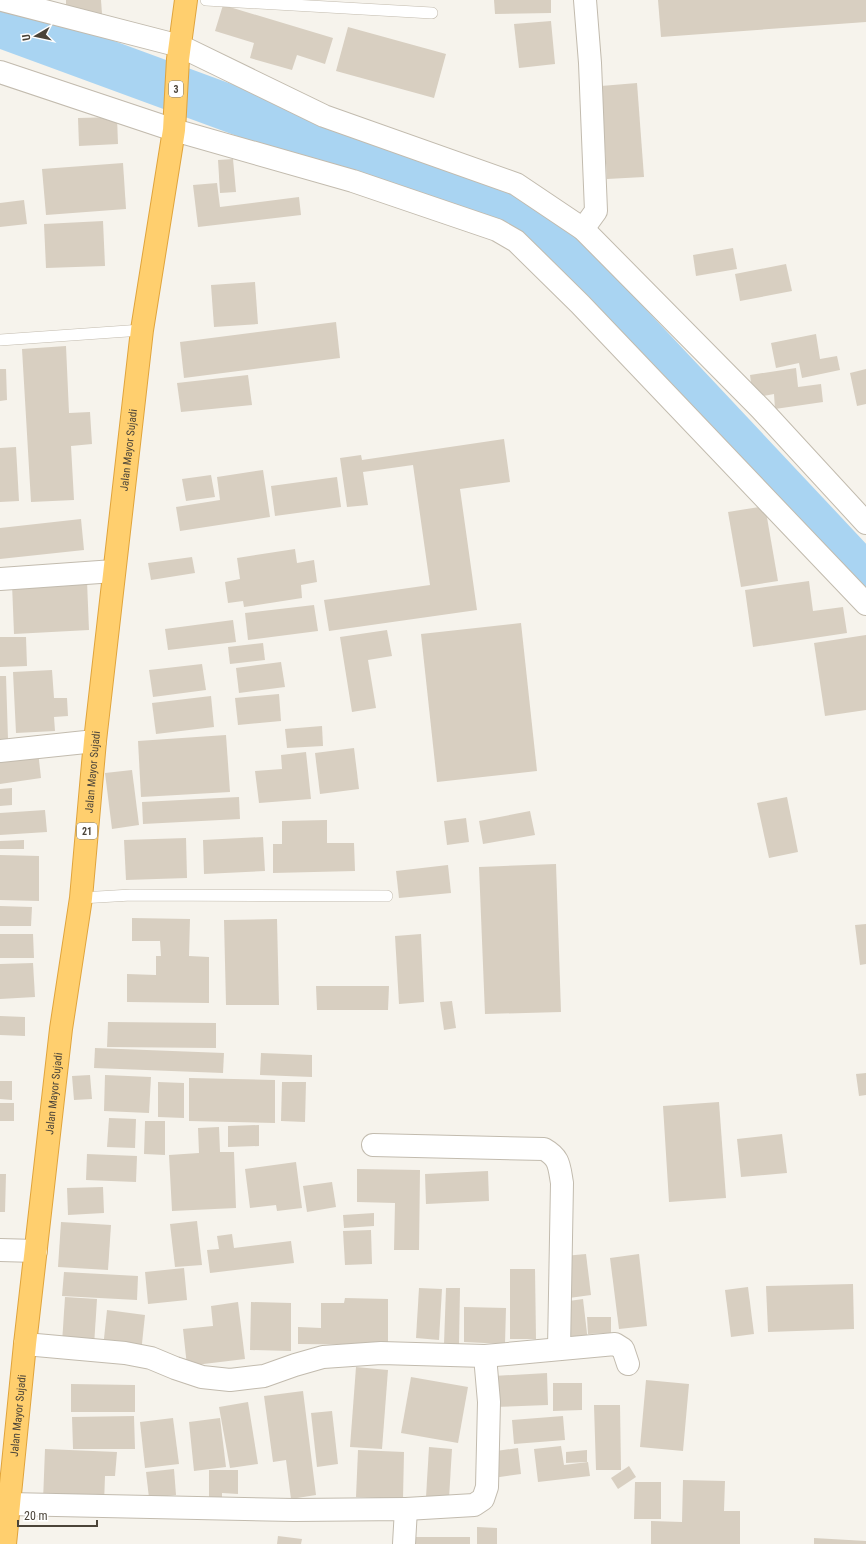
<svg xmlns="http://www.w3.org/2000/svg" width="866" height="1544" font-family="'Roboto Condensed',sans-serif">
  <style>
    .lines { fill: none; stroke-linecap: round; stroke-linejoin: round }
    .river { stroke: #a9d4f2; stroke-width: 47 }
    .building { fill: #d8cfc1 }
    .lane-casing { stroke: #c2bbae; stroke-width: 12 }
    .street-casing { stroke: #c2bbae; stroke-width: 24 }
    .highway-casing { stroke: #e0a43c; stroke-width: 24 }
    .lane { stroke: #fff; stroke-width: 11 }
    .street { stroke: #fff; stroke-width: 22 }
    .highway { stroke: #ffcf6e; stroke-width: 22 }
    .labels { text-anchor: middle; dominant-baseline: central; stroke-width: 4; stroke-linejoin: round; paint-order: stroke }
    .shield { fill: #fff; stroke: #817c74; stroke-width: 1 }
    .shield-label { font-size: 10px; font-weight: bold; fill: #4b4439 }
    .street-label { font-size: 11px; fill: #4b4439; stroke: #fff }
  </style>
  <rect width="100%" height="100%" fill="#f6f3ec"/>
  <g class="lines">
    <path class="river" d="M0 24 528 218 866 578"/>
  </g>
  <g class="building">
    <path d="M66 0H101L102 14H66Z"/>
    <path d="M494 0H551V13L495 14Z"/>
    <path d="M658 0H866V22L661 37Z"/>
    <path d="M223 5 333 38 325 64 297 55 292 70 250 58 254 43 215 31Z"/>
    <path d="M551 21 555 64 519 68 514 24Z"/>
    <path d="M348 27 446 54 434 98 336 71Z"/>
    <path d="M637 83 644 177 607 179 601 86Z"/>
    <path d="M117 117 118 144 79 146 78 118Z"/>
    <path d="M233 159 236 192 220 193 218 160Z"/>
    <path d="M123 163 126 209 46 215 42 169Z"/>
    <path d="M217 183 220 207 299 197 301 215 198 227 193 185Z"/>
    <path d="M24 200 27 224 0 227V203Z"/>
    <path d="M103 221 105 266 46 268 44 224Z"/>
    <path d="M733 248 737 269 696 276 693 255Z"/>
    <path d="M786 264 792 291 740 301 735 274Z"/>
    <path d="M255 282 258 324 214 327 211 285Z"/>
    <path d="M336 322 340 358 184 378 180 342Z"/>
    <path d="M816 334 820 359 837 356 840 370 802 378 799 363 776 368 771 343Z"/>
    <path d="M66 346 69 413 90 412 92 444 71 446 74 500 31 502 22 349Z"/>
    <path d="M796 368 798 387 821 384 823 402 775 409 774 394 753 398 750 375Z"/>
    <path d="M0 369H6L7 400 0 401Z"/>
    <path d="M866 369V404L857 406 850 373Z"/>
    <path d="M248 375 252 405 181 412 177 383Z"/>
    <path d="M504 439 510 482 460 489 477 610 329 631 324 600 430 585 413 465 363 472 368 505 347 507 340 458 361 455 362 460Z"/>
    <path d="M16 447 19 501 0 502V448Z"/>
    <path d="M263 470 270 517 180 531 176 507 220 500 217 477Z"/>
    <path d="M211 475 215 497 186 501 182 479Z"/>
    <path d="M337 477 341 507 275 516 271 486Z"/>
    <path d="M765 506 778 581 741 587 728 512Z"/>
    <path d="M81 519 84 550 0 559V528Z"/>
    <path d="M295 549 297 563 314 560 317 582 301 585 302 598 244 607 243 601 228 603 225 582 240 579 237 558Z"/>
    <path d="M192 557 195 573 151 580 148 563Z"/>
    <path d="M87 581 89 630 14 634 12 584Z"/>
    <path d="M809 581 813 611 843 607 847 633 753 647 745 590Z"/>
    <path d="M314 605 318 631 248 640 245 613Z"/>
    <path d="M233 620 236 642 168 650 165 629Z"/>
    <path d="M521 623 537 771 437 782 421 634Z"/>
    <path d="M387 630 392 656 368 660 376 708 352 712 340 637Z"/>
    <path d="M866 635V710L825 716 814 643Z"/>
    <path d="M0 637H26L27 666 0 667Z"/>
    <path d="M263 643 265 660 230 664 228 647Z"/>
    <path d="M281 662 285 687 239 693 236 668Z"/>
    <path d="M202 664 206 690 153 697 149 670Z"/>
    <path d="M52 670 54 698H67L68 716 54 717 55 731 16 733 13 672Z"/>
    <path d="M0 676H6L8 739H0Z"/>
    <path d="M279 694 281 721 238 725 235 698Z"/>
    <path d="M211 696 214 727 156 734 152 703Z"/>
    <path d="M322 726 323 746 287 748 285 729Z"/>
    <path d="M226 735 230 792 141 797 138 741Z"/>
    <path d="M354 748 359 789 320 794 315 753Z"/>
    <path d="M38 751 41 778 0 784V756Z"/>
    <path d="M306 752 311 799 259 803 255 771 282 769 281 755Z"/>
    <path d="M132 770 139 825 112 829 105 773Z"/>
    <path d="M12 788V805L0 806V789Z"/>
    <path d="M239 797 240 819 143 824 142 802Z"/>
    <path d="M787 797 798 852 769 858 757 803Z"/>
    <path d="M45 810 47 832 0 835V813Z"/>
    <path d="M530 811 535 835 483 844 479 821Z"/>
    <path d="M466 818 469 842 447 845 444 821Z"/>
    <path d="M327 820V843H354L355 871 273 873V844H282V821Z"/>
    <path d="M263 837 265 871 204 874 203 840Z"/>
    <path d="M186 838 187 878 126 880 124 840Z"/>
    <path d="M24 840V849H0V841Z"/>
    <path d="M0 855 39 856V901L0 900Z"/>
    <path d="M556 864 561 1012 485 1014 479 867Z"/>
    <path d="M448 865 451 893 399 898 396 871Z"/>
    <path d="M0 906 32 907 31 926H0Z"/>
    <path d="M132 918 190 919 189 956 209 957V1003L127 1002V974L156 975V956H161L160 941H132Z"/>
    <path d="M277 919 279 1005H226L224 920Z"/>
    <path d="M866 924V964L860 965 855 925Z"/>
    <path d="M0 934H33L34 958H0Z"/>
    <path d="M421 934 424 1002 399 1004 395 936Z"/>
    <path d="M33 963 35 997 0 999V964Z"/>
    <path d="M316 986H389L388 1010H317Z"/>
    <path d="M452 1001 456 1028 444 1030 440 1002Z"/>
    <path d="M0 1016 25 1017V1036L0 1035Z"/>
    <path d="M108 1022 216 1023V1048L107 1047Z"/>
    <path d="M95 1048 224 1053 223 1073 94 1068Z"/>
    <path d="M261 1053 312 1055V1077L260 1075Z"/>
    <path d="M866 1073V1095L859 1096 856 1074Z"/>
    <path d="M90 1075 92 1099 74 1100 72 1076Z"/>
    <path d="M105 1075 151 1077 149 1113 104 1111Z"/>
    <path d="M189 1078 275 1080V1123L189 1121Z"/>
    <path d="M0 1081H12V1100L0 1099Z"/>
    <path d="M158 1082 184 1083V1118L158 1117Z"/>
    <path d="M282 1082H306L305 1122 281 1121Z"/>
    <path d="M719 1102 726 1198 669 1202 663 1106Z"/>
    <rect x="0" y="1103" width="14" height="18"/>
    <path d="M109 1118 136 1119 135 1148 107 1147Z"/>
    <path d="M145 1121H165V1155L144 1154Z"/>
    <path d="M259 1125V1146L228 1147V1126Z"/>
    <path d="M219 1127 220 1152H234L236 1208 172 1211 169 1155 199 1153 198 1128Z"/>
    <path d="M782 1134 787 1173 741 1177 737 1139Z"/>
    <path d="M87 1154 137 1156 136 1182 86 1180Z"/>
    <path d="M296 1162 302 1208 277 1211 276 1205 250 1208 245 1169Z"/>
    <path d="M357 1169 420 1170 419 1250H394L395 1203 357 1202Z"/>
    <path d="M488 1171 489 1201 426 1204 425 1174Z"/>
    <path d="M0 1174H6L5 1212H0Z"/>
    <path d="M332 1182 336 1207 307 1212 303 1186Z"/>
    <path d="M103 1187 104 1213 68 1215 67 1188Z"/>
    <path d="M374 1213V1226L344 1228 343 1215Z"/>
    <path d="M197 1221 202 1265 175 1267 170 1224Z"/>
    <path d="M61 1222 111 1225 108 1270 58 1267Z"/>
    <path d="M371 1230 372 1264 345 1265 343 1231Z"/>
    <path d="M232 1234 234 1248 291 1241 294 1263 210 1273 207 1250 219 1249 217 1236Z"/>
    <path d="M586 1254 591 1295 569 1298 564 1256Z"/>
    <path d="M639 1254 647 1326 619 1329 610 1258Z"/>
    <path d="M184 1268 187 1300 148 1304 145 1272Z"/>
    <path d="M510 1269H535L536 1339H510Z"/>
    <path d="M64 1272 138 1276 137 1300 62 1296Z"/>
    <path d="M853 1284 854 1329 768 1332 766 1286Z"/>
    <path d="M748 1287 754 1334 731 1337 725 1290Z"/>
    <path d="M419 1288 442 1289 439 1340 416 1338Z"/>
    <path d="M446 1288H460L459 1344H444Z"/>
    <path d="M65 1297 97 1299 94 1346 62 1343Z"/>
    <path d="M345 1298 388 1299V1345L298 1344V1327L321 1328V1303H344Z"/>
    <path d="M583 1299 588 1342 566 1345 562 1302Z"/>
    <path d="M238 1302 245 1359 187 1366 183 1329 213 1326 211 1306Z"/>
    <path d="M251 1302 291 1303V1351L250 1350Z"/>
    <path d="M464 1307 506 1308 505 1344 464 1342Z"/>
    <path d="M107 1310 145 1315 141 1353 103 1348Z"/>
    <path d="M587 1317H611V1333L588 1334Z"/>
    <path d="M356 1367 388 1370 382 1449 350 1447Z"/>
    <path d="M547 1373 548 1405 494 1407 493 1376Z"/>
    <path d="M411 1377 468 1387 458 1443 401 1433Z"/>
    <path d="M646 1380 689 1384 683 1451 640 1447Z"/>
    <path d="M553 1383H582V1410L553 1411Z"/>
    <path d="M71 1384 135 1385V1412H71Z"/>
    <path d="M303 1391 316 1495 291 1499 286 1460 273 1462 264 1396Z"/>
    <path d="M248 1402 258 1464 230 1468 219 1407Z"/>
    <path d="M594 1405H620L621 1470H596Z"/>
    <path d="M332 1411 338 1464 317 1467 311 1413Z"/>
    <path d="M134 1416 135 1449H73L72 1417Z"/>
    <path d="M563 1416 565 1440 514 1444 512 1420Z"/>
    <path d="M173 1418 179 1464 145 1468 140 1422Z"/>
    <path d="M220 1418 226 1467 194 1471 189 1422Z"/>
    <path d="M561 1446 564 1465 588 1462 590 1476 538 1482 534 1449Z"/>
    <path d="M429 1447 452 1449 449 1498 426 1497Z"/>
    <path d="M518 1448 521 1474 493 1478 489 1452Z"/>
    <path d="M45 1449 117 1452 115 1476H105L104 1504 43 1501Z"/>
    <path d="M358 1450 404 1452 403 1499 356 1497Z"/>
    <path d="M587 1450V1462L566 1463V1452Z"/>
    <path d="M629 1466 636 1477 618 1489 611 1478Z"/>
    <path d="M174 1469 176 1495 149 1498 146 1472Z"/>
    <path d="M209 1470H238V1494L222 1493V1507H209Z"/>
    <path d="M683 1480 725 1481 724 1511H740V1544H651V1521L682 1522Z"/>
    <path d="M635 1482H661V1519H634Z"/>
    <path d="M477 1527 497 1528V1544H477Z"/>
    <path d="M278 1536 302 1539 301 1544H277Z"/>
    <rect x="410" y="1537" width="60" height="7"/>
    <path d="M814 1538 866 1541V1544H814Z"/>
  </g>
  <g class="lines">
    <defs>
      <g id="lane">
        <path d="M206 0 432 13"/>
        <path d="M0 340 142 330"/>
        <path d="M81 898 131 895 387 896"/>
      </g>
      <g id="street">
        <path d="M2 0 180 46 324 116 516 184 583 229 761 409 866 523"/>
        <path d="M0 72 174 130 353 181 497 230 516 241 580 304 866 604"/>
        <path d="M583 229 596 211 590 63 585 0"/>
        <path d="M0 579 114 571"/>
        <path d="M0 751 95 741"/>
        <path d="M373 1145 544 1149C560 1158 559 1166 562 1183L559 1349"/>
        <path d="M0 1250 36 1251"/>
        <path d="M25 1344 125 1353 151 1358 175 1368 202 1377 230 1380 264 1376 295 1365 323 1357 381 1353 485 1356 489 1402 487 1487 483 1499 474 1505 406 1509"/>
        <path d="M485 1356 615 1344 623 1349 628 1364"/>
        <path d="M9 1504 294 1510 406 1509 404 1544"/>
      </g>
      <g id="highway">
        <path id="s1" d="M5 1544 25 1344 61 1029 81 898 95 741 142 330 174 130 178 59 186 0"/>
      </g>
    </defs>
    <use href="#lane" class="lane-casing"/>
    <use href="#street" class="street-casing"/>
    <use href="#highway" class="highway-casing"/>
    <use href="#lane" class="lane"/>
    <use href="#street" class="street"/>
    <use href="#highway" class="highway"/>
  </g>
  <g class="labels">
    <g class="shield">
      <rect x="169" y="81" width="14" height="16" rx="3"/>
      <rect x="77" y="823" width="20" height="16" rx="3"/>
    </g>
    <g class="shield-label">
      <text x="176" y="89">3</text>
      <text x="87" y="831">21</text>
    </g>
    <g class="street-label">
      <text stroke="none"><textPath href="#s1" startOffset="1101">Jalan Mayor Sujadi</textPath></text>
      <text stroke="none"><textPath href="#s1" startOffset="777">Jalan Mayor Sujadi</textPath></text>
      <text stroke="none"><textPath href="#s1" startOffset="453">Jalan Mayor Sujadi</textPath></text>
      <text stroke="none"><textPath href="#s1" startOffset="129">Jalan Mayor Sujadi</textPath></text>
    </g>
  </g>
  <g transform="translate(36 36) rotate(261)" stroke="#ffffff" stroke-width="3" paint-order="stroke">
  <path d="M0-3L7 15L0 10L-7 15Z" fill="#4b4439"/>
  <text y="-6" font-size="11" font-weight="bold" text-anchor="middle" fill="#4b4439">U</text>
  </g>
  <path d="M18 1520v6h79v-6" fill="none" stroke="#4b4439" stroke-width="2"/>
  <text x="24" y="1520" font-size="12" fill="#4b4439" stroke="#ffffff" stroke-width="3" paint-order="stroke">20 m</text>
</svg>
